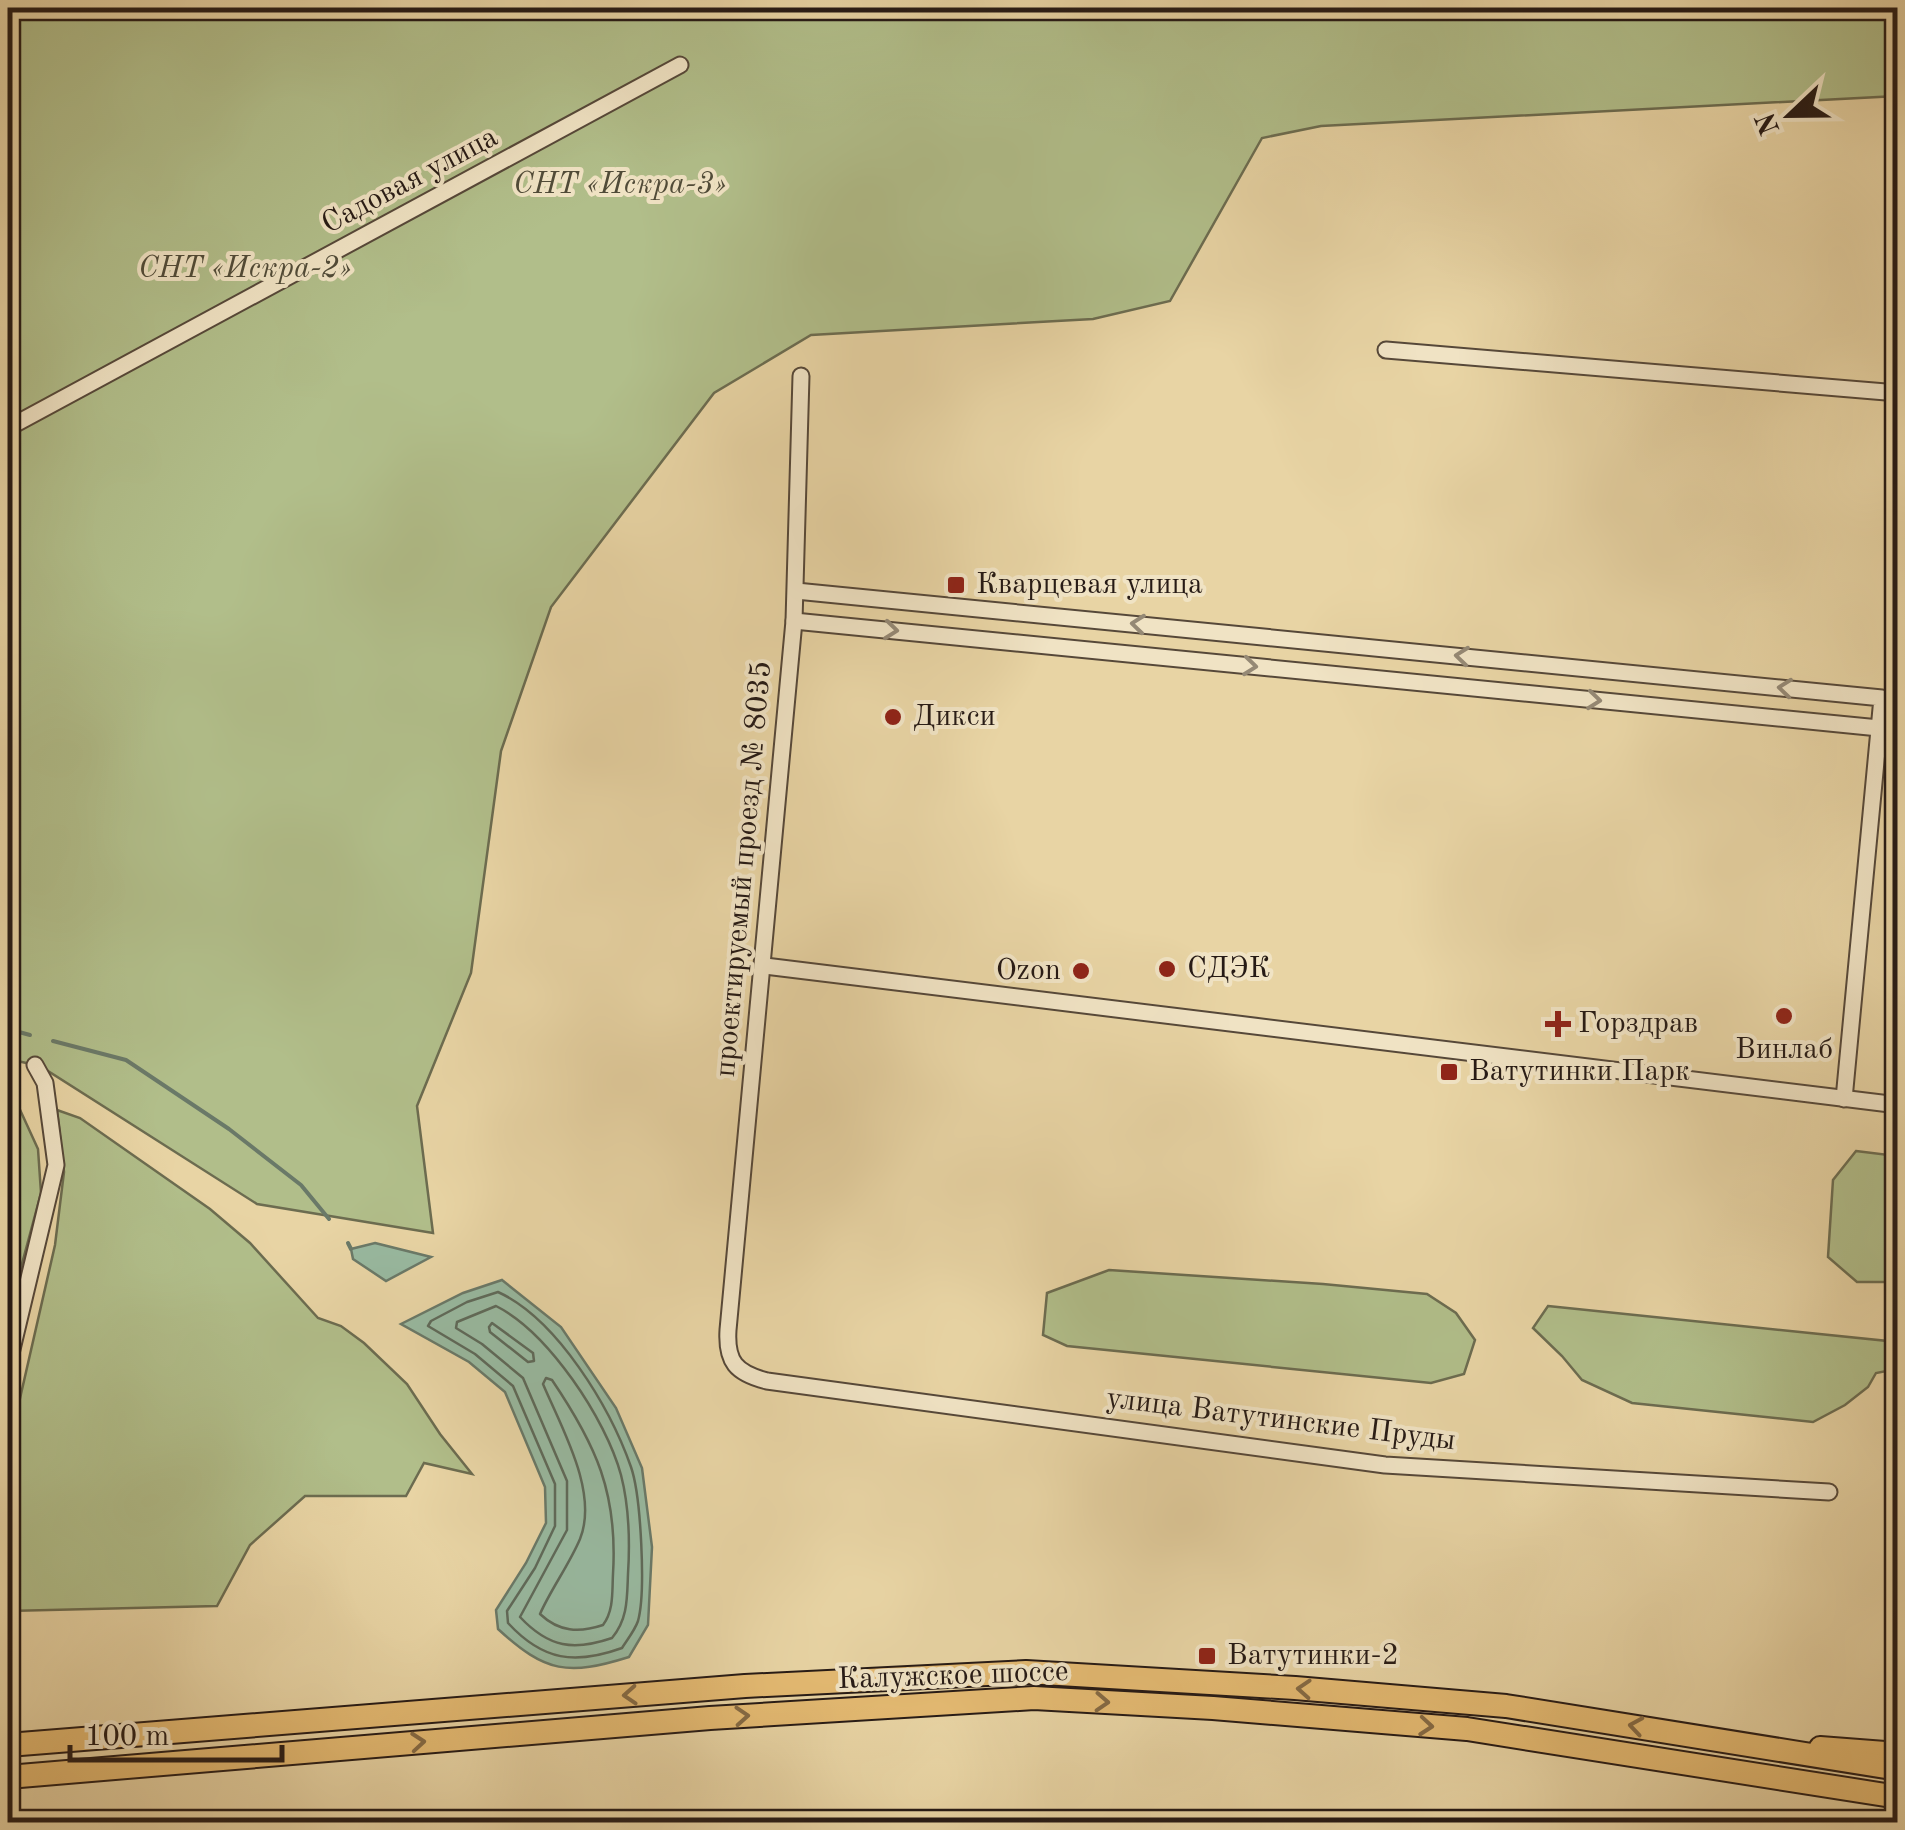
<svg xmlns="http://www.w3.org/2000/svg" width="1905" height="1830" font-family="'Old Standard TT',serif">
  <style>
    .green { fill: #b1be8a; stroke: #6c6c50; stroke-width: 2.5 }
    .water { fill: #98b9a0; stroke: #6a7968; stroke-width: 2.5 }
    .lines { fill: none; stroke-linecap: round; stroke-linejoin: round }
    .shore { stroke: #5f6a5a; stroke-width: 2.5 }
    .stream { stroke: #6a7968; stroke-width: 4 }
    .minor-casing { stroke: #564839; stroke-width: 19 }
    .major-casing { stroke: #261a15; stroke-width: 24 }
    .highway-casing { stroke: #261a15; stroke-width: 26 }
    .minor { stroke: #f0e3c4; stroke-width: 15 }
    .major { stroke: #e4ba72; stroke-width: 20 }
    .highway { stroke: #e4ba72; stroke-width: 22 }
    .oneway { stroke: #958975 }
    .oneway2 { stroke: #856a44 }
    .poi-dot { fill: #8f2418; stroke: #f0e3c4; stroke-width: 4 }
    .labels { text-anchor: middle; dominant-baseline: central; stroke-width: 8; stroke-linejoin: round; paint-order: stroke }
    .street-label { font-size: 30px; fill: #261a15; stroke: #f0e3c4 }
    .park-label { font-size: 30px; font-style: italic; fill: #504b38; stroke: #f0e3c4 }
    .poi-label { font-size: 30px; fill: #261a15; stroke: #f0e3c4; text-anchor: start }
  </style>
  <rect width="100%" height="100%" fill="#e8d4a4"/>
  <filter id="stains"><feTurbulence type="fractalNoise" baseFrequency=".002" numOctaves="4"/><feColorMatrix values="0 0 0 0 .2 0 0 0 0 .09 0 0 0 0 .02 0 0 0 .5 -.17"/></filter>
  <radialGradient id="worn" r=".72"><stop offset=".6" stop-color="#630" stop-opacity="0"/><stop offset="1" stop-color="#630" stop-opacity=".3"/></radialGradient>
  <g class="green">
    <path d="M8 8H1897V96L1321 126 1262 138 1170 301 1093 319 811 335 714 393 551 607 501 751 471 973 417 1106 433 1233 257 1204 40 1066 8 1059Z"/>
    <path d="M8 1072 16 1074V1101L38 1149 41 1193 8 1316Z"/>
    <path d="M57 1110 80 1118 210 1209 250 1243 318 1318 341 1326 364 1343 407 1384 440 1434 472 1474 424 1463 406 1496H305L250 1545 217 1606 8 1611V1451L55 1245 64 1172Z"/>
    <path d="M1856 1151 1897 1156V1282H1857L1828 1257 1833 1180Z"/>
    <path d="M1109 1270 1323 1284 1427 1294 1456 1313 1475 1340 1464 1374 1431 1383 1067 1346 1043 1335 1047 1293Z"/>
    <path d="M1548 1306 1897 1342V1369L1876 1373 1868 1387 1845 1405 1813 1422 1632 1403 1582 1380 1562 1356 1533 1328Z"/>
  </g>
  <g class="water">
    <path d="M375 1243 431 1257 386 1281 353 1259 351 1249Z"/>
    <path d="M502 1280 561 1327 616 1408 642 1468 652 1547 648 1625 629 1657C568 1676 546 1673 498 1629L496 1610 526 1563 546 1523 545 1487 505 1392 469 1362 401 1324 463 1293Z"/>
  </g>
  <g class="lines">
    <g class="shore">
      <path d="M498 1292C557 1319 610 1407 631 1467 641 1496 646 1592 638 1621 635 1630 627 1640 622 1648 575 1665 543 1661 508 1623L507 1611 535 1568 555 1526V1484L513 1386 475 1354 428 1326 431 1321 467 1302Z"/>
      <path d="M496 1306C548 1332 606 1419 621 1475 629 1506 630 1542 628 1574 627 1598 628 1619 612 1638 574 1651 549 1648 520 1617L567 1530V1481L523 1378 482 1344 456 1328 457 1322Z"/>
      <path d="M492 1323 533 1353 534 1361 528 1362 490 1332 489 1327Z"/>
      <path d="M546 1378 552 1380C596 1445 618 1493 613 1574 612 1592 614 1610 603 1625 579 1633 559 1632 540 1614 551 1589 569 1565 580 1539 599 1492 561 1427 543 1384Z"/>
    </g>
    <g class="stream">
      <path d="M8 1029 30 1035"/>
      <path d="M53 1041 126 1060 229 1129 301 1185 329 1219"/>
      <path d="M348 1243 351 1249"/>
    </g>
    <defs>
      <g id="minor">
        <path d="M1386 350 1898 393"/>
        <path d="M801 376 794 621 728 1330C726 1362 736 1373 767 1381L1385 1465 1829 1492"/>
        <path d="M8 428 680 65"/>
        <path d="M796 591 1882 698 1844 1099"/>
        <path d="M794 621 1879 728"/>
        <path d="M765 966 1898 1105"/>
        <path d="M8 1366 56 1165 45 1083 35 1065"/>
        <path d="M8 1822H9"/>
      </g>
      <path id="major" d="M1820 1747 1898 1753"/>
      <g id="highway">
        <path d="M8 1745 745 1686 1026 1672 1295 1688 1506 1706 1898 1769"/>
        <path d="M8 1777 710 1718 1034 1698 1213 1708 1467 1729 1898 1797"/>
      </g>
    </defs>
    <use href="#minor" class="minor-casing"/>
    <use href="#major" class="major-casing"/>
    <use href="#highway" class="highway-casing"/>
    <use href="#minor" class="minor"/>
    <use href="#major" class="major"/>
    <use href="#highway" class="highway"/>
  </g>
  <defs><path id="oneway-chevron" d="M-2-3.5L2.5 0L-2 3.5" fill="none" stroke-width="1.6" stroke-linecap="round" stroke-linejoin="round" transform="scale(2.5)"/></defs>
  <g class="oneway">
    <use href="#oneway-chevron" transform="translate(1138 624) rotate(-174)"/>
    <use href="#oneway-chevron" transform="translate(891 630) rotate(6)"/>
    <use href="#oneway-chevron" transform="translate(1462 656) rotate(-174)"/>
    <use href="#oneway-chevron" transform="translate(1250 666) rotate(6)"/>
    <use href="#oneway-chevron" transform="translate(1785 688) rotate(-174)"/>
    <use href="#oneway-chevron" transform="translate(1594 700) rotate(6)"/>
  </g>
  <g class="oneway2">
    <use href="#oneway-chevron" transform="translate(1304 1689) rotate(-176)"/>
    <use href="#oneway-chevron" transform="translate(630 1695) rotate(176)"/>
    <use href="#oneway-chevron" transform="translate(1102 1702) rotate(3)"/>
    <use href="#oneway-chevron" transform="translate(742 1716) rotate(-4)"/>
    <use href="#oneway-chevron" transform="translate(1426 1726) rotate(5)"/>
    <use href="#oneway-chevron" transform="translate(1636 1726) rotate(-171)"/>
    <use href="#oneway-chevron" transform="translate(418 1742) rotate(-5)"/>
  </g>
  <g class="poi-dot">
    <rect x="946" y="575" width="20" height="20" rx="5"/>
    <circle cx="893" cy="717" r="10"/>
    <circle cx="1167" cy="969" r="10"/>
    <circle cx="1081" cy="971" r="10"/>
    <circle cx="1784" cy="1016" r="10"/>
    <path d="M1553 1009h10v10h10v10h-10v10h-10v-10h-10v-10h10z"/>
    <rect x="1439" y="1062" width="20" height="20" rx="5"/>
    <rect x="1197" y="1646" width="20" height="20" rx="5"/>
  </g>
  <g class="labels">
    <g class="street-label">
      <text transform="translate(410 181) rotate(-28)">Садовая улица</text>
      <text transform="translate(744 869) rotate(-85)">проектируемый проезд № 8035</text>
      <text transform="translate(1281 1420) rotate(7)">улица Ватутинские Пруды</text>
      <text transform="translate(953 1676) rotate(-2)">Калужское шоссе</text>
    </g>
    <g class="park-label">
      <text x="620" y="185">СНТ «Искра-3»</text>
      <text x="245" y="269">СНТ «Искра-2»</text>
    </g>
    <g class="poi-label">
      <text x="976" y="585">Кварцевая улица</text>
      <text x="913" y="717">Дикси</text>
      <text x="1187" y="969">СДЭК</text>
      <text x="1061" y="971" text-anchor="end">Ozon</text>
      <text x="1578" y="1024">Горздрав</text>
      <text x="1784" y="1050" text-anchor="middle">Винлаб</text>
      <text x="1469" y="1072">Ватутинки Парк</text>
      <text x="1227" y="1656">Ватутинки-2</text>
    </g>
  </g>
  <rect width="1905" height="1830" fill="none" stroke="#e8d4a4" stroke-width="40"/>
  <rect x="10" y="10" width="1885" height="1810" fill="none" stroke="#261a15" stroke-width="5"/>
  <rect x="20" y="20" width="1865" height="1790" fill="none" stroke="#261a15" stroke-width="2.5"/>
  <g transform="translate(1790 115) rotate(248)" stroke="#f0e3c4" stroke-width="8" paint-order="stroke">
  <path d="M0-8L18 38L0 25L-18 38Z" fill="#261a15"/>
  <text y="-15" font-size="28" font-weight="bold" text-anchor="middle" fill="#261a15">N</text>
  </g>
  <path d="M70 1745v15h212v-15" fill="none" stroke="#261a15" stroke-width="5"/>
  <text x="85" y="1745" font-size="30" fill="#261a15" stroke="#f0e3c4" stroke-width="8" paint-order="stroke">100 m</text>
  <rect width="100%" height="100%" filter="url(#stains)"/>
  <rect width="100%" height="100%" fill="url(#worn)"/>
</svg>
